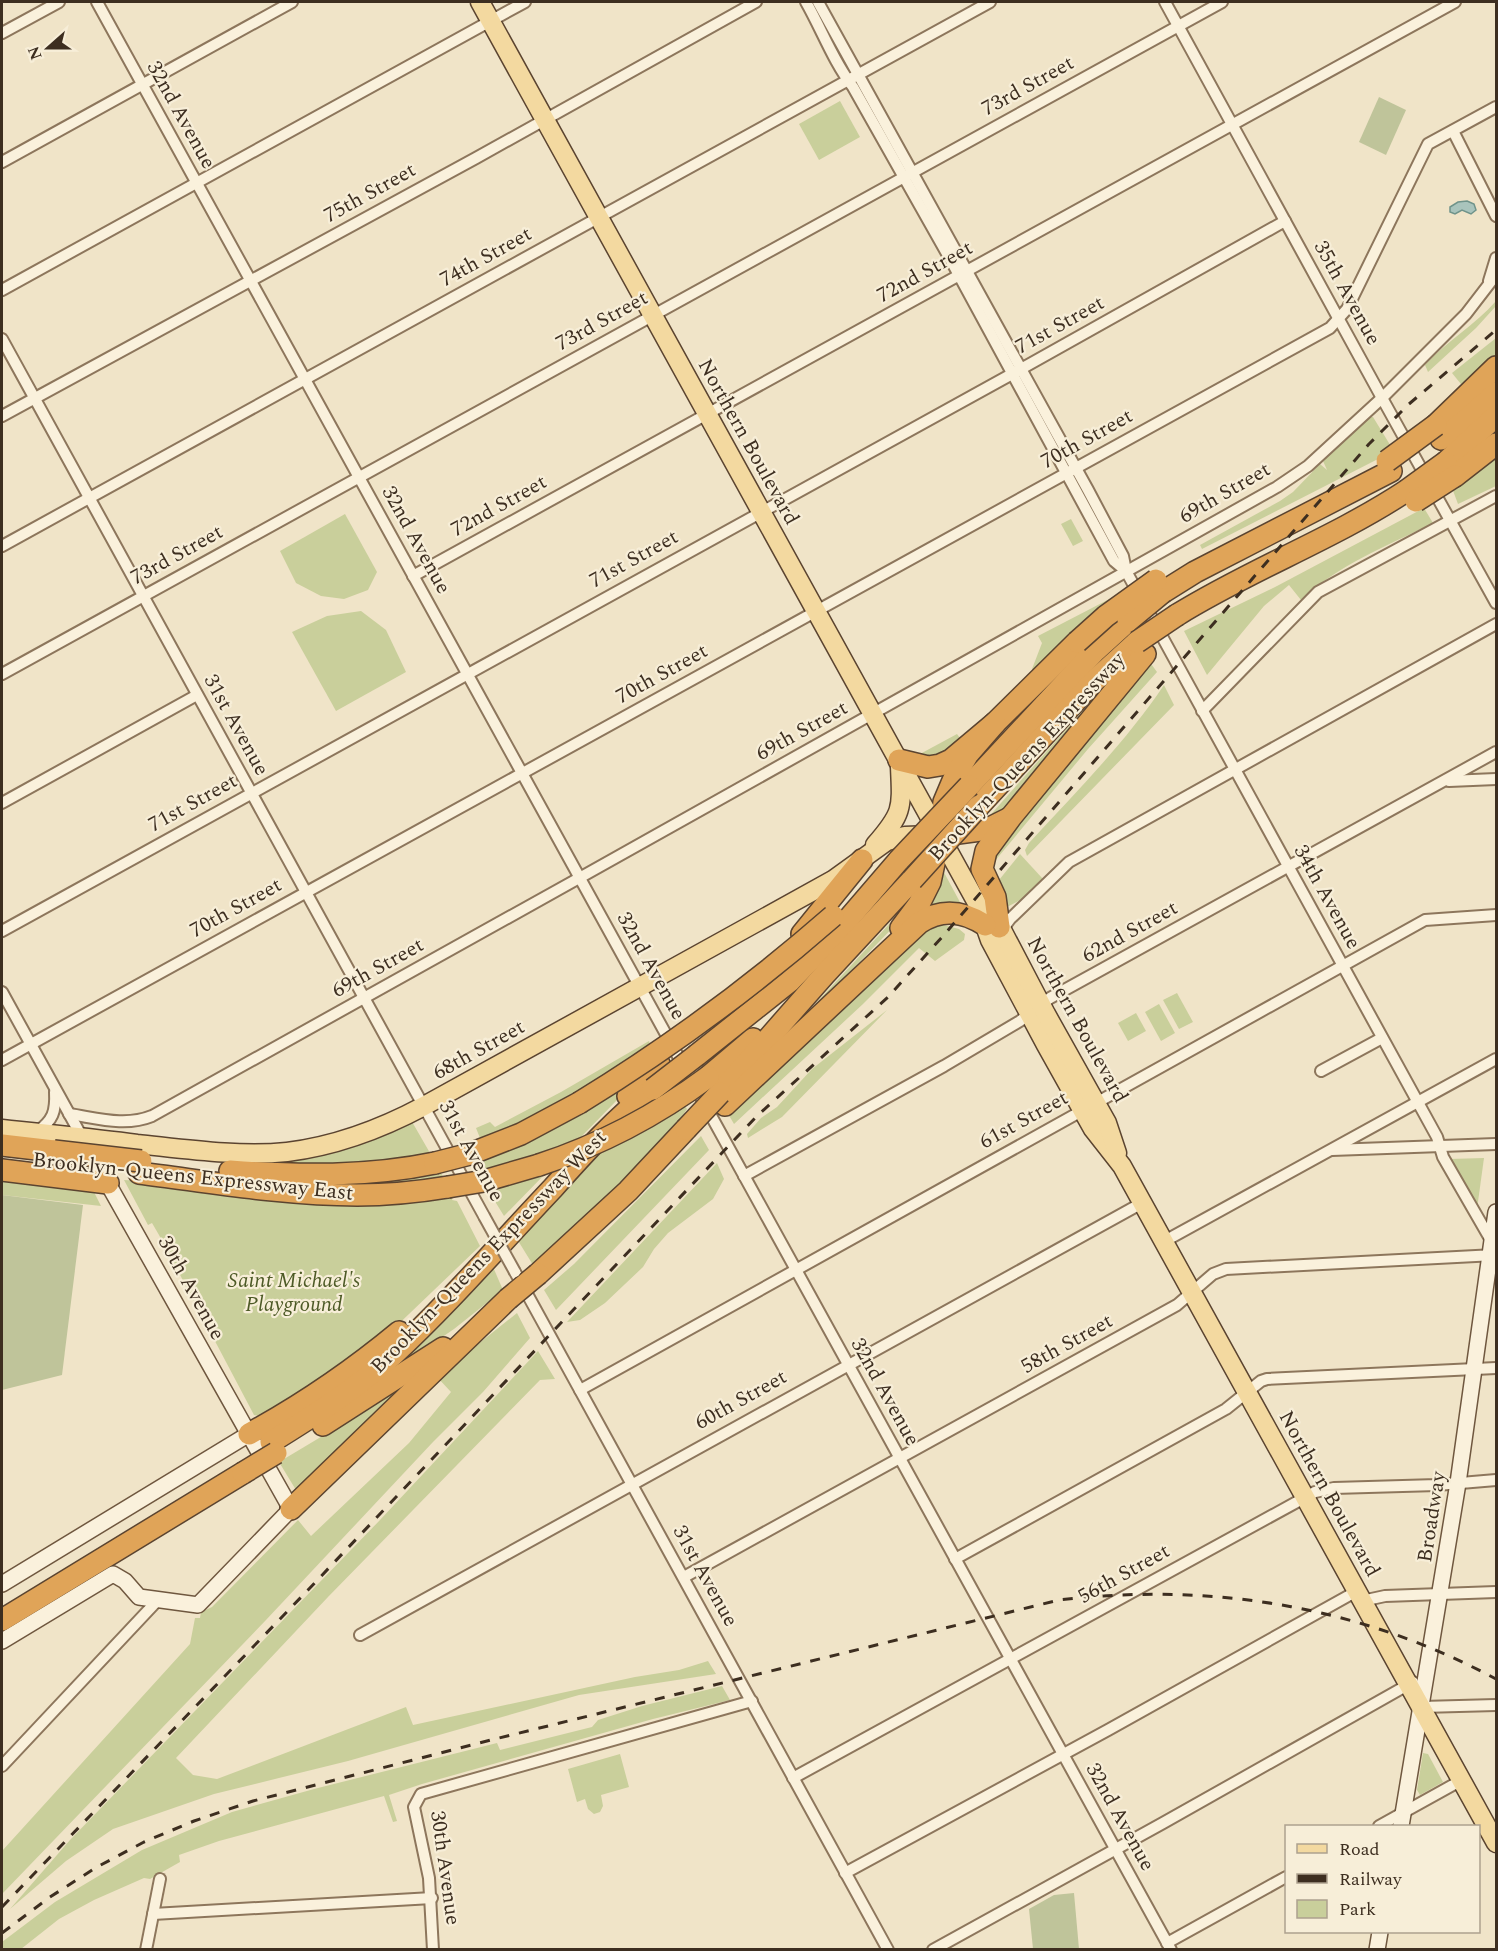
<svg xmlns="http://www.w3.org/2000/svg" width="1498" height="1951" font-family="Spectral,serif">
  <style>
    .green { fill: #c9cf9b }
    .cemetery { fill: #bfc49a }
    .water { fill: #a9c4bc; stroke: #6f938a; stroke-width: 1.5 }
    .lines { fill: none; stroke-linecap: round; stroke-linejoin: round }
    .street-casing { stroke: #8d765c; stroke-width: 14 }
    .secondary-casing { stroke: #6f573f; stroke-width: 18 }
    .primary-casing { stroke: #5b4430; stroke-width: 21 }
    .highway-casing { stroke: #5b4430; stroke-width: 24 }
    .street { stroke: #faf1dc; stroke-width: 10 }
    .secondary { stroke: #faf1dc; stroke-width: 15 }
    .primary { stroke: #f3d9a0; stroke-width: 18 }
    .highway { stroke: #e0a458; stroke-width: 21 }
    .rail { stroke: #3d2e20; stroke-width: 3; stroke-dasharray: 10 10; stroke-linecap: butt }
    .street-bridge-casing { stroke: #8d765c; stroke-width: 14; stroke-linecap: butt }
    .highway-bridge-casing { stroke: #5b4430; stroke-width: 24; stroke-linecap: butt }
    .street-bridge { stroke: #faf1dc; stroke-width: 10 }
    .highway-bridge { stroke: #e0a458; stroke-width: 21 }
    .labels { text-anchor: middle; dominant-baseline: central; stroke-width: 4.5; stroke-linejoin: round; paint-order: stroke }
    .street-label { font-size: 21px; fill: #3d2e20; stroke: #f7eed8 }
    .park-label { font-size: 21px; font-style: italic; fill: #4d5a26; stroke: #f7eed8 }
  </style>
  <rect width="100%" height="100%" fill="#f0e4c8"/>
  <g class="green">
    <path d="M840 101 860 137 819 160 799 124Z"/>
    <path d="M1496 301V306L1476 328 1428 372 1425 365C1447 341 1475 325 1496 301Z"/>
    <path d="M1496 338V356L1465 389 1452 373Z"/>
    <path d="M1370 417H1373L1392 448 1378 459 1202 549 1200 545 1280 501 1293 492 1320 464 1327 470 1323 461Z"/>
    <path d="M1496 453V486L1458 504 1452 488Z"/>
    <path d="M1424 508 1433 523C1387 546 1338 565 1301 600L1289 585 1264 606 1207 675 1184 631 1277 586Z"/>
    <path d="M345 514 377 572 368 590 344 599 321 596 296 583 280 551Z"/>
    <path d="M1071 519 1083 541 1073 546 1061 524Z"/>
    <path d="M1119 594 1121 597 1035 676 1032 669 1042 643 1038 636Z"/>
    <path d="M361 611 386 630 406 672 336 711 292 632 327 616Z"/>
    <path d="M1149 661 1157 672 1088 749 989 868 993 849Z"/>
    <path d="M1110 682 1013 805 986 820 1101 690Z"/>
    <path d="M1164 685 1174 705 1027 856 1025 850 1029 843C1076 792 1125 743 1164 685Z"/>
    <path d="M988 721 934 762 920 754 957 734 960 738Z"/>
    <path d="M1020 854 1043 879 1026 897 1007 907 995 885Z"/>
    <path d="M940 865 961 904 928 906Z"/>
    <path d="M917 894 908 912 809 1014 807 1013Z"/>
    <path d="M936 923 959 929 965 934 964 940 935 961 919 948 863 1004 734 1124 727 1112 911 941Z"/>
    <path d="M1177 993 1193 1022 1179 1029 1163 1000Z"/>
    <path d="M1159 1004 1175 1033 1161 1041 1145 1012Z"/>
    <path d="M887 1010 782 1117 748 1138 747 1134 761 1118 777 1107 812 1069Z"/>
    <path d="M1136 1013 1146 1031 1128 1041 1118 1023Z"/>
    <path d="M649 1041 655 1061 504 1216 488 1190 541 1175 479 1172 474 1161 574 1095 510 1127 480 1138 476 1128 490 1122 495 1127 561 1092Z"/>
    <path d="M672 1087 687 1109C650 1165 583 1219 533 1265L517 1239 578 1174Z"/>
    <path d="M411 1120 430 1153C376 1163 322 1165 268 1163L351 1145Z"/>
    <path d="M701 1136 709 1150 556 1310 544 1290 574 1264Z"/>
    <path d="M1484 1158 1477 1209 1449 1159Z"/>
    <path d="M717 1163 724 1179 713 1199 668 1233 654 1249 643 1267 605 1303 580 1320 567 1322Z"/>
    <path d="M439 1170 444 1178 384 1186 308 1184Z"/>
    <path d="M2 1177 93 1190 101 1206 2 1195Z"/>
    <path d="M124 1180 437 1199 453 1196 452 1200 457 1201 480 1246 385 1337 259 1422V1416L254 1415 159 1235 152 1223 148 1225Z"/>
    <path d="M493 1267 503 1290 454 1329 387 1375Z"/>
    <path d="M517 1313 530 1338 483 1392 433 1442 266 1620 2 1894V1851L190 1644 195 1618H200L201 1612 212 1607 298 1520 311 1536 409 1443 451 1392 437 1377Z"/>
    <path d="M538 1351 555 1379 540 1380 328 1597 176 1758 193 1775 217 1779 406 1707 413 1725 635 1677 679 1670 708 1661 716 1674 579 1695 348 1761 214 1794 113 1829 66 1861 10 1909 70 1840 380 1520Z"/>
    <path d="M429 1369 299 1495 279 1462 381 1401Z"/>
    <path d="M722 1686 730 1700 653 1719 422 1784 389 1795 397 1821 393 1822 384 1796 219 1841 179 1855 180 1862 150 1879 144 1878 94 1900 59 1919 21 1949H2V1942L55 1902 142 1850 232 1812 314 1789 497 1743 500 1750 592 1727 598 1720 642 1706Z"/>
    <path d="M1423 1753 1428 1754 1443 1782 1420 1795 1417 1790Z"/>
    <path d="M620 1754 629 1787 601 1795 603 1806 600 1812 594 1814 588 1809 585 1799 577 1802 568 1769Z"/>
  </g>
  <g class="cemetery">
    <path d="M1379 97 1406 110 1386 155 1359 142Z"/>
    <path d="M2 1195 83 1205 62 1375 2 1390Z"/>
    <path d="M1074 1893 1079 1949H1033L1029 1909 1054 1895Z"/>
  </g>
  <path class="water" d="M1467 201 1474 204 1476 210 1471 214 1462 210 1455 214 1450 212V207L1458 202Z"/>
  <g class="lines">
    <defs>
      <g id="street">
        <path d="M97 2 684 1067"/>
        <path d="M806 2C822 30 833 61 853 87L954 266 1114 561 1126 571"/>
        <path d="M818 2 1088 490 1123 556 1126 571 1437 1137 1443 1157 1492 1242"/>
        <path d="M1165 2 1382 398 1496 603"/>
        <path d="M2 33 59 2"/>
        <path d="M1453 131 1496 216"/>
        <path d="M2 162 292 2"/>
        <path d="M1489 281 1496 258"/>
        <path d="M2 290 525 2"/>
        <path d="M2 339 484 1216"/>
        <path d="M2 416 476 158 756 2"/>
        <path d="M2 546 990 2"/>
        <path d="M413 576 1455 2"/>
        <path d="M2 674 1222 2"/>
        <path d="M1202 711 1318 592 1496 496"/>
        <path d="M1449 781 1496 779"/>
        <path d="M2 803 197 695"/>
        <path d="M1002 930 1010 919 1069 862 1496 624"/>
        <path d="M2 931 1012 374 1285 221"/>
        <path d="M2 992 82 1137"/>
        <path d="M2 1060 1330 328 1347 309 1428 144 1496 107"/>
        <path d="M1321 1071 1382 1038"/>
        <path d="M693 1083 1171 1950"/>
        <path d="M69 1114C97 1118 125 1127 152 1116L590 872 1277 487 1308 466 1382 398 1466 314 1496 275"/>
        <path d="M37 1132C53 1120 56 1112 55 1092"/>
        <path d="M1332 1150 1496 1144"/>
        <path d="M744 1176 944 1066 1020 1021 1050 998 1496 752"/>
        <path d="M1163 1242 1496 1059"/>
        <path d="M515 1272 888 1950"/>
        <path d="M580 1390 1425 920 1496 915"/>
        <path d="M955 1559 1226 1409 1261 1381 1267 1379 1496 1368"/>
        <path d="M684 1577 1177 1305 1213 1274 1226 1269 1495 1255"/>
        <path d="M1362 1601 1385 1596 1496 1592"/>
        <path d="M360 1635 1142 1203"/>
        <path d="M1422 1707 1496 1705"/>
        <path d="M2 1766 157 1601"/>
        <path d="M793 1778 1315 1492 1334 1488 1437 1485 1496 1480"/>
        <path d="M1379 1826 1462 1780"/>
        <path d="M845 1873 1108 1730 1357 1591"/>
        <path d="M153 1914 432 1898"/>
        <path d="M1167 1943 1286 1877"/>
        <path d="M146 1950 160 1879"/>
        <path d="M433 1950 429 1878 414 1807 421 1794 752 1701"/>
        <path d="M933 1950 1163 1823 1413 1682"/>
      </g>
      <g id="secondary">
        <path d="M2 1584 249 1434"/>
        <path d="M2 1641 113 1574 125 1581 139 1597 198 1605 291 1509 89 1150"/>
        <path d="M1401 1826 1458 1483 1496 1212"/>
        <path d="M1377 1950 1380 1932"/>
      </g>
      <g id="primary">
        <path d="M480 2 977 903 990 940 1046 1045 1093 1129 1122 1166 1496 1843"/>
        <path d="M875 845C903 813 902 809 900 767"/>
        <path d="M990 917 1002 930 1046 1014 1107 1123 1117 1153"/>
        <path d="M2 1129C47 1134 92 1138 137 1144 185 1149 239 1157 287 1152 336 1146 381 1129 424 1106L833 880 887 841 905 836 932 835"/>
      </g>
      <g id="highway">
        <path d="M1436 425 1496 367"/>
        <path d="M1441 439 1467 419 1496 393"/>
        <path d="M1446 462 1496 416"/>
        <path d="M1455 476 1496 444"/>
        <path d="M1163 592 1195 572 1391 471"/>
        <path d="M1177 615C1251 569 1333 539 1406 491"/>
        <path d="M899 760 928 767 940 765 951 760 995 723 1077 642"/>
        <path d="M969 786 1094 652 1128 621"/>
        <path d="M979 806 1093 682 1137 642"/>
        <path d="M943 835 988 829 1008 819"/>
        <path d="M999 927 995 897 982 869 986 851 1011 817 1145 654"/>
        <path d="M901 928 919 904 930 882 940 835 944 802 955 776 968 754 995 723"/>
        <path d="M802 934 862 860"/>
        <path d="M697 1055 790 981 838 931 899 860"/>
        <path d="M708 1077 753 1039"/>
        <path d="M722 1091 825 974 912 880"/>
        <path d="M628 1096 659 1064"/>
        <path d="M725 1105 919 923C942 908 963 911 985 925"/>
        <path d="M2 1145 54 1151"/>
        <path d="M470 1154 521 1134 579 1103"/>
        <path d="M2 1170 108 1183"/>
        <path d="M230 1171C298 1176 368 1177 435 1163"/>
        <path d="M139 1173C211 1182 284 1195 357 1195 388 1195 418 1192 448 1187"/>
        <path d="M484 1181 539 1165"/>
        <path d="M538 1274 628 1191 686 1129"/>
        <path d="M323 1425 443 1348"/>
        <path d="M249 1434C302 1405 352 1371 399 1332"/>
        <path d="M271 1442C313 1416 356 1389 393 1355 449 1303 500 1244 553 1188 584 1153 616 1118 653 1089"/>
        <path d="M291 1509 508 1299"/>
        <path d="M2 1620 243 1473"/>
      </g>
    </defs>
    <use href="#street" class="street-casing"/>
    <use href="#secondary" class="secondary-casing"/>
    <use href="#primary" class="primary-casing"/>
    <use href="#highway" class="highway-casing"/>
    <use href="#street" class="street"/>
    <use href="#secondary" class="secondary"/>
    <use href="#primary" class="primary"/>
    <use href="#highway" class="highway"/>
    <g class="rail">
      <path d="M2 1907 308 1590 757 1116 888 997 943 936 1369 444 1409 404 1496 330"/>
      <path d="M2 1933 50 1897 97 1867 144 1842 194 1821 253 1801 495 1739 1059 1600C1212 1582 1360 1606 1496 1679"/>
    </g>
    <defs>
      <path id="street-bridge" d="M484 1216 515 1272"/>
      <g id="highway-bridge">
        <path d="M1387 461 1436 425"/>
        <path d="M1406 491 1446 462"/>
        <path d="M1416 501 1455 476"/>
        <path d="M1128 621 1163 592"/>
        <path d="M1077 642 1106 616 1156 580"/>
        <path d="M1137 642 1177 615"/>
        <path d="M899 860 969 786"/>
        <path d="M912 880 979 806"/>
        <path d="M653 1089 697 1055"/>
        <path d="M579 1103C669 1048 753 986 833 916"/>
        <path d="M686 1129 720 1093"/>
        <path d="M54 1151 141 1161"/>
        <path d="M435 1163 470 1154"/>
        <path d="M539 1165C600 1145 657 1115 708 1077"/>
        <path d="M448 1187 484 1181"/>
        <path d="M508 1299 538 1274"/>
        <path d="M243 1473 276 1453"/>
      </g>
    </defs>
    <use href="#street-bridge" class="street-bridge-casing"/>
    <use href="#highway-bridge" class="highway-bridge-casing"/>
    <use href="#street-bridge" class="street-bridge"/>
    <use href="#highway-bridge" class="highway-bridge"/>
  </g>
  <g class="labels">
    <g class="street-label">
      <text transform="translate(1028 86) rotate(-29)">73rd Street</text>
      <text transform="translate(181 115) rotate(61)">32nd Avenue</text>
      <text transform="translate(370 193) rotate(-29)">75th Street</text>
      <text transform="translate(486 257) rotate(-29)">74th Street</text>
      <text transform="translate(925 272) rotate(-29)">72nd Street</text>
      <text transform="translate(1347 293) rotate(61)">35th Avenue</text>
      <text transform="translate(602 321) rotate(-29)">73rd Street</text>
      <text transform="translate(1060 325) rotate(-29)">71st Street</text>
      <text transform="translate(1087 439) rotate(-29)">70th Street</text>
      <text transform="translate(748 442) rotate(61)">Northern Boulevard</text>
      <text transform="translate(1225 493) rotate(-30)">69th Street</text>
      <text transform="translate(499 506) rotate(-29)">72nd Street</text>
      <text transform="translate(416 540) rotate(61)">32nd Avenue</text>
      <text transform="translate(177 555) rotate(-29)">73rd Street</text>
      <text transform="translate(634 559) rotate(-29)">71st Street</text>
      <text transform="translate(662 674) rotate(-29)">70th Street</text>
      <text transform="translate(236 725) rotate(61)">31st Avenue</text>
      <text transform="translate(802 731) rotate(-29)">69th Street</text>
      <text transform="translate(1027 757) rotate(-47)">Brooklyn-Queens Expressway</text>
      <text transform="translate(193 803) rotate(-29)">71st Street</text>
      <text transform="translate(1327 897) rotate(61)">34th Avenue</text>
      <text transform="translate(236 908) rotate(-29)">70th Street</text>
      <text transform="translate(1130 932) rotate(-29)">62nd Street</text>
      <text transform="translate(651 966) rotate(61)">32nd Avenue</text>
      <text transform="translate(378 968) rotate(-29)">69th Street</text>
      <text transform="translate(1077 1020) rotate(61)">Northern Boulevard</text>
      <text transform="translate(479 1050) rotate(-29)">68th Street</text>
      <text transform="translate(1024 1120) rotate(-29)">61st Street</text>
      <text transform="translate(471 1151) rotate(61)">31st Avenue</text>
      <text transform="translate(193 1177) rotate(6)">Brooklyn-Queens Expressway East</text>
      <text transform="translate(489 1252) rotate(-46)">Brooklyn-Queens Expressway West</text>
      <text transform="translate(191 1288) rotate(61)">30th Avenue</text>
      <text transform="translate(1067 1344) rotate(-29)">58th Street</text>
      <text transform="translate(885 1392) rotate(61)">32nd Avenue</text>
      <text transform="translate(741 1400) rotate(-29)">60th Street</text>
      <text transform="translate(1329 1494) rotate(61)">Northern Boulevard</text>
      <text transform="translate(1432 1517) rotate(-81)">Broadway</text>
      <text transform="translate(1124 1574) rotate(-29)">56th Street</text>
      <text transform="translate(705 1576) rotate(61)">31st Avenue</text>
      <text transform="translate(1120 1817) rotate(61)">32nd Avenue</text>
      <text transform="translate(445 1868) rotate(82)">30th Avenue</text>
    </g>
    <g class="park-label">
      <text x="294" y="1281">Saint Michael's<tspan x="294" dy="24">Playground</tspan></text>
    </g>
  </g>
  <rect width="1498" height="1951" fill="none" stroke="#3d2e20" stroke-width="6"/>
  <rect x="1285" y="1825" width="195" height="108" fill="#f7eed8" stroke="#ada18e" stroke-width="1.5"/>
  <rect x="1297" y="1844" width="30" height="9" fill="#f3d9a0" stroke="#ada18e" stroke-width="1.5"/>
  <text x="1339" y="1855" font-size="18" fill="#3d2e20">Road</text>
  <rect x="1297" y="1874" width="30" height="9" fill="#3d2e20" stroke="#ada18e" stroke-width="1.5"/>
  <text x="1339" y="1885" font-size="18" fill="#3d2e20">Railway</text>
  <rect x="1297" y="1900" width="30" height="18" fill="#c9cf9b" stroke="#ada18e" stroke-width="1.5"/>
  <text x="1339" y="1915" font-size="18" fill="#3d2e20">Park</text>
  <g transform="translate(48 48) rotate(249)" stroke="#f7eed8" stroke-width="4.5" paint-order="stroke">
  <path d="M0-4.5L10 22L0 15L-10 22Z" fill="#3d2e20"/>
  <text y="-9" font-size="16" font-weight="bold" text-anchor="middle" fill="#3d2e20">N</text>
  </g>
</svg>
